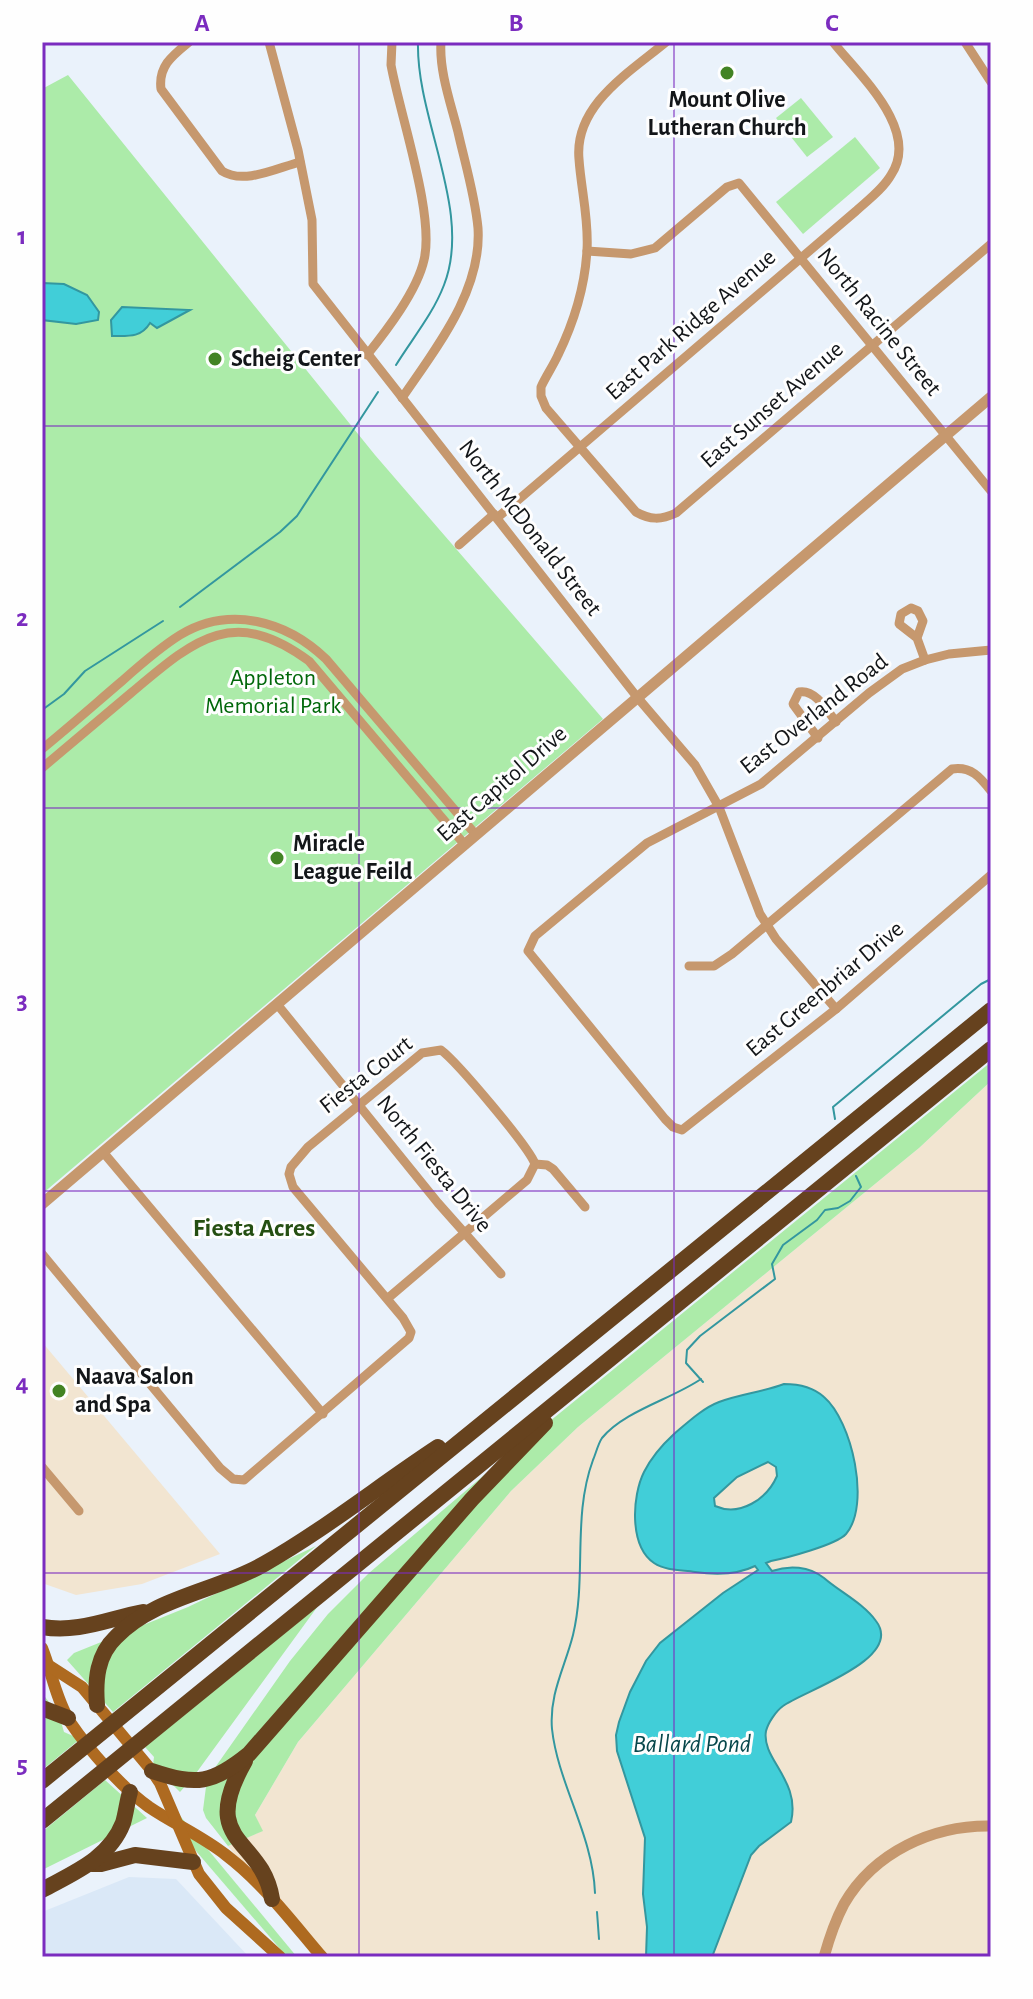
<svg xmlns="http://www.w3.org/2000/svg" width="1033" height="1999" font-family="'Alegreya Sans',sans-serif">
  <style>
    .commercial { fill: #f2e5d1 }
    .built { fill: #dae8f7 }
    .green { fill: #aceba9 }
    .water { fill: #41ced8; stroke: #33979f; stroke-width: 2; fill-rule: evenodd }
    .lines { fill: none; stroke-linecap: round; stroke-linejoin: round }
    .stream { stroke: #33979f; stroke-width: 2 }
    .minor { stroke: #c6986e; stroke-width: 9 }
    .tertiary { stroke: #c6986e; stroke-width: 11 }
    .secondary { stroke: #ae6a20; stroke-width: 12 }
    .motorway { stroke: #66421e; stroke-width: 16 }
    .grid { fill: none; stroke: #7b2cbf; stroke-width: 2; stroke-opacity: 0.55 }
    .poi-dot { fill: #428324; stroke: #fefefe; stroke-width: 3 }
    .labels { text-anchor: middle; dominant-baseline: central; stroke-width: 6; stroke-linejoin: round; paint-order: stroke }
    .poi-label { font-size: 24px; font-weight: bold; fill: #131619; stroke: #fefefe; text-anchor: start }
    .street-label { font-size: 24px; fill: #131619; stroke: #fefefe }
    .park-label { font-size: 24px; fill: #01670a; stroke: #fefefe }
    .neighbourhood-label { font-size: 26px; font-weight: bold; fill: #254f12; stroke: #fefefe }
    .water-label { font-size: 26px; font-style: italic; fill: #07474b; stroke: #fefefe }
    .neatline { fill: none; stroke: #7b2cbf; stroke-width: 3 }
    .grid-label { font-size: 26px; text-anchor: middle; font-weight: bold; fill: #7b2cbf }
  </style>
  <rect width="100%" height="100%" fill="#eaf2fb"/>
  <g class="commercial">
    <path d="M991 1081V1957H313L286 1918 228 1846 262 1831 255 1815 298 1742 511 1491 578 1427 919 1148Z"/>
    <path d="M42 1342 220 1554 142 1584 76 1595 42 1583Z"/>
  </g>
  <path class="built" d="M129 1877 176 1879 249 1957H42V1912Z"/>
  <g class="green">
    <path d="M68 75 375 455 603 719 42 1194V89Z"/>
    <path d="M801 98 833 137 807 157 776 118Z"/>
    <path d="M855 137 880 168 803 234 776 202Z"/>
    <path d="M991 1062V1081L919 1148 578 1427 511 1491 298 1742 255 1815 263 1831 228 1846 206 1818 203 1810 207 1779 290 1661 328 1614 369 1573 496 1465Z"/>
    <path d="M316 1546 113 1712 67 1660 74 1653 188 1607Z"/>
    <path d="M318 1606 194 1776 180 1792 153 1765 154 1757 145 1747Z"/>
    <path d="M42 1693 59 1715 64 1732 80 1739 42 1770Z"/>
    <path d="M105 1780 147 1818 42 1870V1832Z"/>
    <path d="M176 1811 297 1957H287L184 1837Z"/>
  </g>
  <g class="water">
    <path d="M42 283 64 284 87 295 99 312 98 320 76 324 42 320Z"/>
    <path d="M122 307 190 310 157 328 150 323C141 338 128 336 112 336L111 320Z"/>
    <path d="M784 1384C798 1384 813 1387 824 1397 852 1421 871 1505 846 1534 836 1545 786 1558 771 1561L766 1563 772 1571C789 1565 809 1566 824 1578 840 1592 863 1603 876 1621 905 1659 803 1691 783 1706 776 1711 768 1723 766 1731 761 1759 801 1780 791 1822L759 1846 751 1855 712 1957H646L647 1927 643 1894 645 1838 617 1751 616 1735 619 1722 630 1692 646 1661 660 1643 723 1593 758 1570 755 1566C737 1575 716 1575 695 1572 682 1570 666 1571 654 1563 629 1546 632 1496 644 1472 651 1458 662 1445 674 1434 687 1423 703 1408 719 1402 740 1394 763 1392 784 1384ZM768 1462 776 1467 777 1476C767 1499 740 1517 715 1506L714 1498 737 1477Z"/>
  </g>
  <g class="lines">
    <g class="stream">
      <path d="M396 365C412 339 433 314 444 285 473 211 416 120 418 42"/>
      <path d="M180 607 280 532 297 516 378 392"/>
      <path d="M42 710 64 694 85 671 163 621"/>
      <path d="M835 1119 833 1107 981 984 991 979"/>
      <path d="M703 1382 686 1363 687 1350 700 1336 775 1279 772 1264 783 1245 817 1220 825 1210 838 1208 850 1201 861 1187 856 1176"/>
      <path d="M595 1893C593 1835 558 1784 552 1729 549 1694 565 1667 573 1635 587 1577 572 1517 593 1460 596 1453 598 1444 602 1438 624 1411 672 1399 701 1379"/>
      <path d="M597 1912 599 1939"/>
    </g>
    <g class="minor">
      <path d="M189 42C173 55 158 66 161 89L222 171C244 185 277 168 300 162"/>
      <path d="M269 42 298 150 312 220 313 284 637 697 695 765 719 807 760 914 776 939 836 1009"/>
      <path d="M666 42C630 72 574 105 579 159 581 189 589 219 587 250 585 286 574 322 558 355 553 366 546 376 541 387V396L546 408 636 512C650 520 661 520 676 513L991 244"/>
      <path d="M965 42 991 82"/>
      <path d="M587 251 631 254 655 248 727 187 739 183 991 491"/>
      <path d="M367 355C387 330 417 291 424 260 435 215 400 115 391 65L392 42"/>
      <path d="M402 398C436 348 482 291 478 228 475 196 465 163 458 132 451 104 439 71 441 42"/>
      <path d="M497 518 856 211C868 200 883 189 891 175 921 130 859 75 833 42"/>
      <path d="M459 545 494 514"/>
      <path d="M917 638 923 621 918 611 911 608 901 614 899 624 917 638 925 660"/>
      <path d="M991 650 949 654 925 660 902 669 869 693 761 784 647 843 535 936 528 951 665 1119 673 1127 682 1130 836 1009 991 875"/>
      <path d="M818 738 793 704 799 692C815 689 827 710 836 722"/>
      <path d="M42 749C69 727 95 704 122 681 140 665 159 648 180 635 230 605 286 621 326 659L476 835"/>
      <path d="M42 768C72 743 101 718 131 693 193 641 232 604 309 661L465 845"/>
      <path d="M689 966H714L732 954 952 769C971 766 980 777 991 791"/>
      <path d="M277 1004 438 1203 501 1274"/>
      <path d="M103 1152 323 1414"/>
      <path d="M535 1164 547 1165 553 1169 585 1207"/>
      <path d="M42 1254 220 1468 233 1479 244 1480 409 1338 411 1332 403 1318 293 1187 289 1174 291 1167 308 1147 422 1053 441 1050C457 1062 529 1147 535 1164L527 1180 387 1299"/>
      <path d="M42 1467 79 1511"/>
    </g>
    <g class="tertiary">
      <path d="M42 1204 991 397"/>
      <path d="M824 1957C829 1939 835 1921 844 1904 874 1852 933 1825 991 1826"/>
    </g>
    <g class="secondary">
      <path d="M42 1648C52 1673 56 1699 70 1722 89 1750 121 1787 149 1807 174 1824 202 1836 226 1855 263 1883 292 1922 322 1957"/>
      <path d="M48 1665 82 1687 152 1771 160 1783 199 1874 226 1908 280 1957"/>
    </g>
    <g class="motorway">
      <path d="M42 1627C79 1633 107 1619 143 1612"/>
      <path d="M97 1705C95 1680 97 1655 116 1637 154 1597 218 1591 264 1564 324 1530 380 1485 438 1447"/>
      <path d="M42 1708 68 1718"/>
      <path d="M245 1761C197 1845 262 1836 272 1899"/>
      <path d="M152 1771C197 1786 212 1784 249 1754L472 1499 545 1423"/>
      <path d="M42 1781 991 1010"/>
      <path d="M42 1821 991 1049"/>
      <path d="M92 1864H101L135 1855 193 1862"/>
      <path d="M42 1890C73 1873 109 1859 123 1823 126 1813 127 1802 130 1792"/>
    </g>
  </g>
  <path class="grid" d="M359 42V1957M674 42V1957M42 426H991M42 808H991M42 1191H991M42 1573H991"/>
  <g class="poi-dot">
    <circle cx="727" cy="73" r="8"/>
    <circle cx="215" cy="359" r="8"/>
    <circle cx="277" cy="858" r="8"/>
    <circle cx="59" cy="1391" r="8"/>
  </g>
  <g class="labels">
    <g class="poi-label">
      <text x="727" y="100" text-anchor="middle">Mount Olive<tspan x="727" dy="28">Lutheran Church</tspan></text>
      <text x="231" y="359">Scheig Center</text>
      <text x="293" y="844">Miracle<tspan x="293" dy="28">League Feild</tspan></text>
      <text x="75" y="1377">Naava Salon<tspan x="75" dy="28">and Spa</tspan></text>
    </g>
    <g class="street-label">
      <text transform="translate(879 322) rotate(51)">North Racine Street</text>
      <text transform="translate(691 325) rotate(-41)">East Park Ridge Avenue</text>
      <text transform="translate(772 405) rotate(-41)">East Sunset Avenue</text>
      <text transform="translate(530 528) rotate(52)">North McDonald Street</text>
      <text transform="translate(814 714) rotate(-38)">East Overland Road</text>
      <text transform="translate(502 784) rotate(-41)">East Capitol Drive</text>
      <text transform="translate(825 989) rotate(-40)">East Greenbriar Drive</text>
      <text transform="translate(366 1075) rotate(-38)">Fiesta Court</text>
      <text transform="translate(434 1164) rotate(51)">North Fiesta Drive</text>
    </g>
    <g class="park-label">
      <text x="273" y="678">Appleton<tspan x="273" dy="28">Memorial Park</tspan></text>
    </g>
    <g class="neighbourhood-label">
      <text x="254" y="1228">Fiesta Acres</text>
    </g>
    <g class="water-label">
      <text x="692" y="1744">Ballard Pond</text>
    </g>
  </g>
  <rect width="1033" height="1999" fill="none" stroke="#fefefe" stroke-width="88"/>
  <rect x="44" y="44" width="945" height="1911" class="neatline"/>
  <g class="grid-label">
    <text x="202" y="31">A</text>
    <text x="516" y="31">B</text>
    <text x="832" y="31">C</text>
    <text x="22" y="244">1</text>
    <text x="22" y="626">2</text>
    <text x="22" y="1009">3</text>
    <text x="22" y="1391">4</text>
    <text x="22" y="1773">5</text>
  </g>
</svg>
